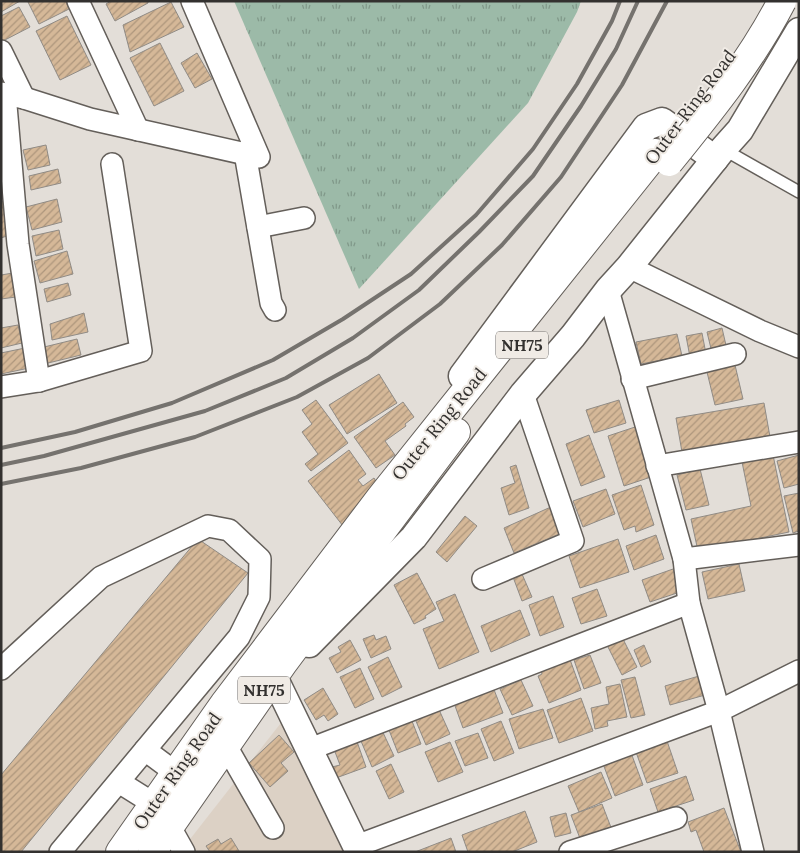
<svg xmlns="http://www.w3.org/2000/svg" width="800" height="853" font-family="Lora,serif">
  <style>
    .built { fill: #dcd1c5 }
    .grass { fill: url(#grass-tufts) }
    .building { fill: url(#building-hatch); stroke: #908b85 }
    .lines { fill: none; stroke-linecap: round; stroke-linejoin: round }
    .service-casing { stroke: #645f5a; stroke-width: 14 }
    .minor-casing { stroke: #645f5a; stroke-width: 24 }
    .tertiary-casing { stroke: #645f5a; stroke-width: 29 }
    .trunk-casing { stroke: #645f5a; stroke-width: 30 }
    .service { stroke: #fff; stroke-width: 11 }
    .minor { stroke: #fff; stroke-width: 21 }
    .tertiary { stroke: #fff; stroke-width: 26 }
    .trunk { stroke: #fff; stroke-width: 28 }
    .rail { stroke: #75726e; stroke-width: 4 }
    .trunk-bridge-casing { stroke: #645f5a; stroke-width: 30; stroke-linecap: butt }
    .trunk-bridge { stroke: #fff; stroke-width: 28 }
    .labels { text-anchor: middle; dominant-baseline: central; stroke-width: 4; stroke-linejoin: round; paint-order: stroke }
    .shield { fill: #f0ebe5; stroke: #6c6966; stroke-width: 1 }
    .shield-label { font-size: 16px; font-weight: bold; fill: #33312f }
    .street-label { font-size: 18px; fill: #33312f; stroke: #f0ebe5 }
  </style>
  <defs>
    <pattern id="grass-tufts" width="24" height="20" patternUnits="userSpaceOnUse" patternTransform="scale(1.25)"><rect width="24" height="20" fill="#9cbaa8"/><path d="M3 7l-1-3M5 7V3M7 7l1-3M15 17l-1-3M17 17v-4M19 17l1-3" fill="none" stroke="#809889"/></pattern>
    <pattern id="building-hatch" width="6" height="6" patternUnits="userSpaceOnUse" patternTransform="scale(1.25)"><rect width="6" height="6" fill="#d5b898"/><path d="M-1 1l2-2M0 6l6-6M5 7l2-2" fill="none" stroke="#ad967c"/></pattern>
  </defs>
  <rect width="100%" height="100%" fill="#e3ded8"/>
  <path class="built" d="M284 719 345 852H180Z"/>
  <path class="grass" d="M234 1H581L577 12 528 103 359 289Z"/>
  <g class="building">
    <path d="M1 1H20L1 12Z"/>
    <path d="M66 1 69 9 39 24 28 2Z"/>
    <path d="M111 1H148V3L115 21 106 4Z"/>
    <path d="M171 2 184 27 130 52 123 25Z"/>
    <path d="M19 7 30 27 1 42V16Z"/>
    <path d="M67 16 91 65 60 80 36 31Z"/>
    <path d="M160 43 184 91 154 106 130 58Z"/>
    <path d="M197 53 212 79 195 88 181 63Z"/>
    <path d="M46 145 50 165 28 170 23 150Z"/>
    <path d="M58 169 61 183 31 190 29 176Z"/>
    <path d="M57 199 62 222 32 230 26 207Z"/>
    <path d="M8 201 10 235 1 238V202Z"/>
    <path d="M59 230 63 249 36 256 32 236Z"/>
    <path d="M67 251 73 274 40 283 34 261Z"/>
    <path d="M13 273 16 297 1 299V275Z"/>
    <path d="M68 283 71 295 47 302 44 289Z"/>
    <path d="M84 313 88 332 52 340 50 324Z"/>
    <path d="M18 325 22 343 1 348V328Z"/>
    <path d="M722 328 728 354 713 357 707 332Z"/>
    <path d="M702 333 706 354 690 357 686 336Z"/>
    <path d="M677 334 682 356 641 364 636 342Z"/>
    <path d="M77 339 81 355 44 364 40 348Z"/>
    <path d="M25 348 29 368 1 374V353Z"/>
    <path d="M735 365 743 399 715 405 707 372Z"/>
    <path d="M379 374 397 403 347 434 329 405Z"/>
    <path d="M316 400 348 443 311 471 305 464 318 454 302 432 312 424 302 410Z"/>
    <path d="M619 400 626 423 594 433 586 410Z"/>
    <path d="M403 402 414 417 405 424 406 426 385 441 395 455 376 468 354 437Z"/>
    <path d="M764 403 770 437 682 452 676 418Z"/>
    <path d="M638 426 654 476 624 486 608 436Z"/>
    <path d="M589 435 605 477 581 486 566 444Z"/>
    <path d="M349 450 366 474 358 480 363 486 374 478 379 486 367 503 348 517 351 520 343 526 308 481Z"/>
    <path d="M773 455 789 532 698 551 691 519 751 506 742 462Z"/>
    <path d="M799 455V484L784 488 777 461Z"/>
    <path d="M516 465 529 508 509 515 501 488 515 483 510 467Z"/>
    <path d="M700 469 709 505 686 510 677 475Z"/>
    <path d="M641 485 654 525 636 532 635 526 624 530 612 495Z"/>
    <path d="M606 489 615 514 583 527 573 501Z"/>
    <path d="M799 493V531L793 533 784 496Z"/>
    <path d="M553 506 564 532 514 553 504 528Z"/>
    <path d="M465 516 477 526 447 562 436 552Z"/>
    <path d="M656 535 664 559 634 570 626 546Z"/>
    <path d="M198 539 248 573 21 852H1V775Z"/>
    <path d="M618 539 629 572 580 588 569 556Z"/>
    <path d="M739 564 745 591 708 599 702 572Z"/>
    <path d="M673 569 680 592 650 602 642 580Z"/>
    <path d="M417 573 436 609 425 616 426 618 414 624 394 585Z"/>
    <path d="M522 574 532 597 522 601 513 577Z"/>
    <path d="M597 589 607 616 581 624 572 598Z"/>
    <path d="M455 594 479 652 439 669 423 629 444 621 436 602Z"/>
    <path d="M553 596 564 627 540 636 529 605Z"/>
    <path d="M520 610 530 635 491 652 481 626Z"/>
    <path d="M374 635 376 640 386 636 391 649 371 658 363 639Z"/>
    <path d="M621 635 637 667 622 675 606 643Z"/>
    <path d="M350 640 361 660 337 673 329 658 341 652 338 647Z"/>
    <path d="M644 645 651 662 641 667 634 650Z"/>
    <path d="M568 654 581 690 549 703 538 676 542 674 538 665Z"/>
    <path d="M590 655 601 683 584 689 574 660Z"/>
    <path d="M388 657 402 687 382 697 368 667Z"/>
    <path d="M360 668 374 699 355 708 340 677Z"/>
    <path d="M699 676 705 695 670 705 665 686Z"/>
    <path d="M635 677 645 715 631 718 621 680Z"/>
    <path d="M521 680 533 706 512 715 500 689Z"/>
    <path d="M620 684 627 717 607 721 608 726 595 729 591 708 609 704 606 687Z"/>
    <path d="M493 687 503 713 463 728 454 703Z"/>
    <path d="M323 688 338 714 328 721 324 715 316 720 304 700Z"/>
    <path d="M581 698 593 731 559 743 547 710Z"/>
    <path d="M436 703 450 734 426 745 413 714Z"/>
    <path d="M543 709 553 738 519 749 509 719Z"/>
    <path d="M410 716 421 744 398 753 387 725Z"/>
    <path d="M501 721 514 753 494 761 481 729Z"/>
    <path d="M379 724 394 756 372 767 358 734Z"/>
    <path d="M478 733 488 758 465 766 455 741Z"/>
    <path d="M279 735 294 752 281 763 288 771 270 787 249 763Z"/>
    <path d="M355 736 366 767 336 778 332 767 340 765 332 744Z"/>
    <path d="M667 741 678 773 647 783 636 752Z"/>
    <path d="M450 742 463 772 438 782 425 752Z"/>
    <path d="M630 750 643 785 615 796 602 761Z"/>
    <path d="M391 764 404 792 389 799 376 771Z"/>
    <path d="M601 772 612 798 579 812 568 786Z"/>
    <path d="M686 776 694 800 658 812 650 789Z"/>
    <path d="M602 804 612 830 581 841 571 815Z"/>
    <path d="M724 808 741 852H704L696 830 691 832 688 822Z"/>
    <path d="M525 811 537 842 512 852H468L462 835Z"/>
    <path d="M566 813 571 833 555 837 550 817Z"/>
    <path d="M231 838 239 851 237 852H210L206 846 218 839 221 844Z"/>
    <path d="M451 838 456 852H415Z"/>
  </g>
  <g class="lines">
    <defs>
      <path id="service" d="M723 149 799 192"/>
      <g id="minor">
        <path d="M78 1 138 130"/>
        <path d="M1 51 24 98"/>
        <path d="M1 93 24 98 90 119 259 157 192 1"/>
        <path d="M5 94 18 244 39 381"/>
        <path d="M245 153 271 303 275 310"/>
        <path d="M258 227 304 218"/>
        <path d="M629 267 760 331 799 347"/>
        <path d="M608 290 684 559 689 603 719 711 753 852"/>
        <path d="M632 379 735 354"/>
        <path d="M1 387 39 381 141 351 112 164"/>
        <path d="M657 466 799 442"/>
        <path d="M684 559 799 545"/>
        <path d="M483 579 573 541 523 394"/>
        <path d="M1 669 101 577 208 526 229 530 260 559 259 597 239 637 60 852"/>
        <path d="M226 746 273 828"/>
        <path d="M310 749 689 603"/>
        <path d="M145 750 176 773"/>
        <path d="M119 782 154 804"/>
        <path d="M170 827 184 852"/>
        <path d="M356 846 719 711 799 671"/>
        <path d="M570 852 676 818"/>
      </g>
      <g id="tertiary">
        <path d="M462 376 646 127 662 121 715 159"/>
        <path d="M309 644 414 537 523 394 573 336 608 290 629 267 723 149 740 130 799 31"/>
        <path d="M274 677 359 852"/>
      </g>
      <g id="trunk">
        <path d="M120 852 224 704 381 497 656 153"/>
        <path d="M152 852 284 662 456 432"/>
      </g>
    </defs>
    <use href="#service" class="service-casing"/>
    <use href="#minor" class="minor-casing"/>
    <use href="#tertiary" class="tertiary-casing"/>
    <use href="#trunk" class="trunk-casing"/>
    <use href="#service" class="service"/>
    <use href="#minor" class="minor"/>
    <use href="#tertiary" class="tertiary"/>
    <use href="#trunk" class="trunk"/>
    <g class="rail">
      <path d="M1 448 75 432 172 403 273 360 343 319 411 274 476 215 533 149 577 84 612 21 620 1"/>
      <path d="M1 465 44 456 205 411 286 378 353 338 419 290 479 232 533 176 581 106 616 49 638 1"/>
      <path d="M1 484 81 468 195 437 297 397 368 358 440 304 502 245 561 177 622 85 667 1"/>
    </g>
    <defs>
      <path id="trunk-bridge" d="M669 162C711 110 751 61 782 1"/>
    </defs>
    <use href="#trunk-bridge" class="trunk-bridge-casing"/>
    <use href="#trunk-bridge" class="trunk-bridge"/>
  </g>
  <g class="labels">
    <g class="shield">
      <rect x="496" y="331.5" width="52" height="27" rx="4"/>
      <rect x="238" y="676.5" width="52" height="27" rx="4"/>
    </g>
    <g class="shield-label">
      <text x="522" y="345">NH75</text>
      <text x="264" y="690">NH75</text>
    </g>
    <g class="street-label">
      <text transform="translate(690 107) rotate(-53)">Outer Ring Road</text>
      <text transform="translate(439 424) rotate(-51)">Outer Ring Road</text>
      <text transform="translate(177 771) rotate(-55)">Outer Ring Road</text>
    </g>
  </g>
  <rect width="800" height="853" fill="none" stroke="#33312f" stroke-width="5"/>
</svg>
